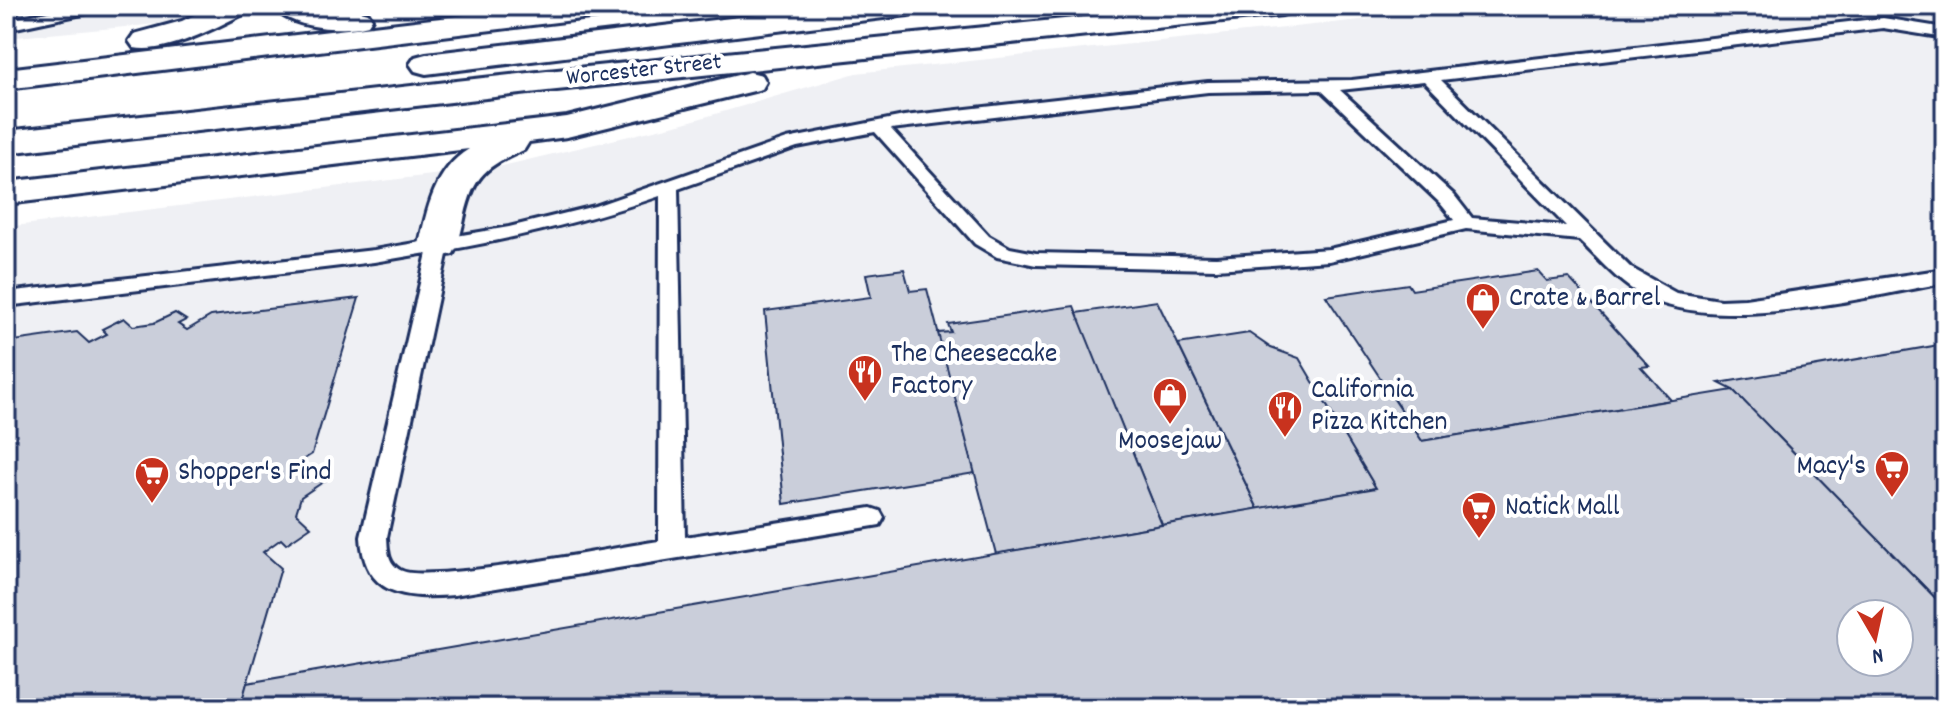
<svg xmlns="http://www.w3.org/2000/svg" width="1951" height="714" font-family="Dekko,sans-serif">
  <style>
    .built { fill: #eff0f4; fill-rule: evenodd }
    .building { fill: #caceda; stroke: #1b2f5e; stroke-width: 2; fill-rule: evenodd }
    .lines { fill: none; stroke-linecap: round; stroke-linejoin: round }
    .service-casing { stroke: #1b2f5e; stroke-width: 6 }
    .minor-casing { stroke: #1b2f5e; stroke-width: 6 }
    .trunk-casing { stroke: #1b2f5e; stroke-width: 6 }
    .service { fill: #fff; fill-rule: evenodd }
    .minor { fill: #fff; fill-rule: evenodd }
    .trunk { fill: #fff; fill-rule: evenodd }
    .labels { text-anchor: middle; dominant-baseline: central; stroke-width: 8; stroke-linejoin: round; paint-order: stroke }
    .far-street-label { font-size: 24px; fill: #1b2f5e; stroke: #fff }
    .poi-label { font-size: 28px; fill: #1b2f5e; stroke: #fff; text-anchor: start }
  </style>
  <rect width="100%" height="100%" fill="#fff"/>
  <filter id="ink" filterUnits="userSpaceOnUse"><feTurbulence type="fractalNoise" baseFrequency=".0125" numOctaves="2"/><feDisplacementMap in="SourceGraphic" scale="16" xChannelSelector="R" yChannelSelector="G"/><feConvolveMatrix kernelMatrix="1 2 1 2 8 2 1 2 1" color-interpolation-filters="sRGB"/></filter>
  <g filter="url(#ink)">
    <g class="built">
      <path d="M6 6H352L6 38Z"/>
      <path d="M1493 6H1945V708H6V227L498 167 684 123 856 73ZM1851 614H1899V662H1851Z"/>
    </g>
    <g class="building">
      <path d="M6 6H43L7 16Z"/>
      <path d="M904 269 910 291 927 289 975 473 784 504 765 311 871 297 866 274Z"/>
      <path d="M1538 271 1547 281 1569 278 1649 366 1641 367 1671 400 1422 441 1326 296 1408 284 1412 290Z"/>
      <path d="M359 298 312 454 290 468 299 476 312 468 326 480 301 497 296 513 311 527 286 544 281 539 263 552 281 568 240 708H6V342L77 332 89 343 107 334 102 329 124 318 133 326 154 323 175 313 186 320 178 324 187 330 211 316Z"/>
      <path d="M1157 301 1178 344 1258 509 1162 525 1076 313Z"/>
      <path d="M1074 306 1162 525 996 554 938 333 951 332 948 324Z"/>
      <path d="M1249 333 1271 348 1299 358 1376 488 1258 509 1178 344Z"/>
      <path d="M1945 344V608L1733 390 1719 383Z"/>
      <path d="M1381 380 1422 441 1733 390 1945 608V708H240L247 683 1376 488 1317 389ZM1851 614H1899V662H1851Z"/>
    </g>
    <g class="lines">
      <defs>
        <g id="service">
          <path d="M79 6H108L101 10 6 30V20Z"/>
          <path d="M1883 18 1945 28V38L1883 28 1441 80 1631 268 1676 293 1720 300 1745 299 1945 269V283C1861 297 1714 337 1638 293 1615 279 1598 258 1579 240L1466 229 1329 261 1216 269 1036 265 997 257 975 244 875 132 797 147 678 189 685 537 871 508 880 511 884 518 880 525 454 595C405 599 364 596 361 537L427 253 374 262 6 306V292L374 250 509 227 595 206 787 139 904 116 1208 82 1352 80ZM1424 81 1566 226 1472 218 1454 195 1340 90ZM1321 90 1440 203 1454 220 1329 249 1216 257 1036 253 1010 248 989 236 891 129 1208 92ZM660 196 659 541C617 547 427 585 400 570 387 562 388 550 387 537L448 250C520 237 590 220 660 196Z"/>
        </g>
        <g id="minor">
          <path d="M213 6H252L247 12C219 26 165 55 134 48L129 41 134 34 182 21Z"/>
          <path d="M273 6 357 10 368 13 372 19 368 25C343 32 289 29 273 6Z"/>
        </g>
        <g id="trunk">
          <path d="M543 6H630L625 12 615 15 6 89V69Z"/>
          <path d="M833 6H923L918 12 908 15 426 74 415 71 410 64 415 57 426 54Z"/>
          <path d="M1194 6H1297L1292 12 1282 15 547 91 6 153V131L547 71Z"/>
          <path d="M750 72 762 75 766 82 762 89 567 137 529 142 524 150C482 167 472 179 463 224 460 235 459 244 453 254L439 257 425 254 419 245C427 209 435 169 469 149L6 204V182L567 117Z"/>
        </g>
      </defs>
      <use href="#service" class="service-casing"/>
      <use href="#minor" class="minor-casing"/>
      <use href="#trunk" class="trunk-casing"/>
      <use href="#service" class="service"/>
      <use href="#minor" class="minor"/>
      <use href="#trunk" class="trunk"/>
    </g>
  </g>
  <defs>
    <symbol id="shop-pin" viewBox="-11 -11 22 30"><path d="M0 17L-7.5 6A9.5 9.5 0 1 1 7.5 6Z" fill="#c8321e" stroke="#fff"/><path d="M-5-2.5h2.3a2.7 3.5 0 0 1 5.4 0H5L5.5 6h-11ZM-1.5-2.5h3a1.5 2.3 0 0 0-3 0Z" fill="#fff"/></symbol>
    <symbol id="restaurant-pin" viewBox="-11 -11 22 30"><path d="M0 17L-7.5 6A9.5 9.5 0 1 1 7.5 6Z" fill="#c8321e" stroke="#fff"/><path d="M-5-6h1v4h1v-4h1v4h1v-4h1v5L-1.5 .5V6h-2V.5L-5-1ZM5-6V6H3V1.5H1.5Q1.5-4 5-6Z" fill="#fff"/></symbol>
    <symbol id="supermarket-pin" viewBox="-11 -11 22 30"><path d="M0 17L-7.5 6A9.5 9.5 0 1 1 7.5 6Z" fill="#c8321e" stroke="#fff"/><path d="M-6-5.5h2.5l.6 2H6L4.5 2H-2.5L-4.4-4H-6ZM-1.5 3.2a1.3 1.3 0 1 0 .1 0ZM3 3.2a1.3 1.3 0 1 0 .1 0Z" fill="#fff"/></symbol>
  </defs>
  <g fill-rule="evenodd">
    <use href="#shop-pin" x="1463" y="280" width="40" height="54"/>
    <use href="#restaurant-pin" x="845" y="352" width="40" height="54"/>
    <use href="#shop-pin" x="1150" y="375" width="40" height="54"/>
    <use href="#restaurant-pin" x="1265" y="388" width="40" height="54"/>
    <use href="#supermarket-pin" x="1872" y="448" width="40" height="54"/>
    <use href="#supermarket-pin" x="132" y="454" width="40" height="54"/>
    <use href="#supermarket-pin" x="1459" y="489" width="40" height="54"/>
  </g>
  <g class="labels">
    <g class="far-street-label">
      <text transform="translate(644 71) rotate(-6)">Worcester Street</text>
    </g>
    <g class="poi-label">
      <text x="1509" y="300">Crate &amp; Barrel</text>
      <text x="891" y="356">The Cheesecake<tspan x="891" dy="32">Factory</tspan></text>
      <text x="1311" y="392">California<tspan x="1311" dy="32">Pizza Kitchen</tspan></text>
      <text x="1170" y="443" text-anchor="middle">Moosejaw</text>
      <text x="1866" y="468" text-anchor="end">Macy's</text>
      <text x="178" y="474">Shopper's Find</text>
      <text x="1505" y="509">Natick Mall</text>
    </g>
  </g>
  <rect width="1951" height="714" fill="none" stroke="#fff" stroke-width="32"/>
  <rect x="16" y="16" width="1919" height="682" fill="none" stroke="#1b2f5e" stroke-width="3" filter="url(#ink)"/>
  <g transform="translate(1875 638) rotate(171)"><circle r="38" fill="#ffffff" stroke="#a4acbf" stroke-width="2"/>
  <path d="M0-6L14 30L0 20L-14 30Z" fill="#c8321e"/>
  <text y="-12" font-size="22" font-weight="bold" text-anchor="middle" fill="#1b2f5e">N</text>
  </g>
</svg>
